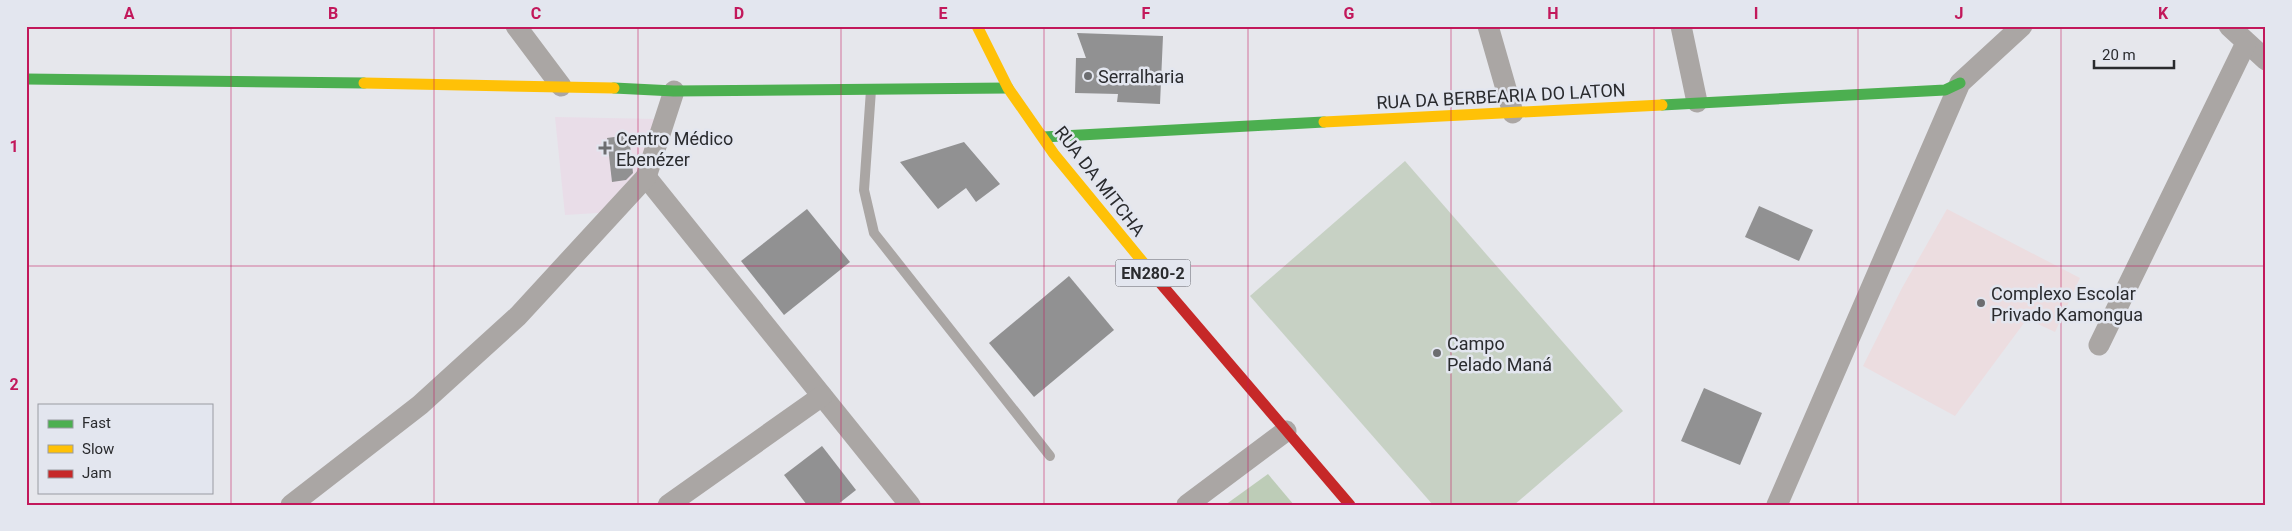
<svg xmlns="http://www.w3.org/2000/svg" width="2292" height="531" font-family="Roboto,sans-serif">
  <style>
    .education { fill: #ecdde0 }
    .medical { fill: #e9dde8 }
    .green { fill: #c7d1c4 }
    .forest { fill: #bdccb7 }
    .building { fill: #919192 }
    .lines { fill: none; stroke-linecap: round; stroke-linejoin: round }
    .lane { stroke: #aaa6a4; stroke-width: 10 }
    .street { stroke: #aaa6a4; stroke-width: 21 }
    .fast { stroke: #4caf50; stroke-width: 11 }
    .slow { stroke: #ffc107; stroke-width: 11 }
    .jam { stroke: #c62828; stroke-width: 11 }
    .grid { fill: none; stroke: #c2185b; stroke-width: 1; stroke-opacity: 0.55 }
    .poi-dot { fill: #6c6d70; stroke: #e3e6ef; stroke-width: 2 }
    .labels { text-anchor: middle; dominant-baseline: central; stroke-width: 5; stroke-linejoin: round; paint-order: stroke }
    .shield { fill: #e3e6ef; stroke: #626368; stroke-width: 1 }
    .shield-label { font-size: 16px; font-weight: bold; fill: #2a2b2e }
    .poi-label { font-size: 18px; fill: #2a2b2e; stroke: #e3e6ef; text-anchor: start }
    .street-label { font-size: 18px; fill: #2a2b2e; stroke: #e3e6ef }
    .neatline { fill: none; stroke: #c2185b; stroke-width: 2 }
    .grid-label { font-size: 16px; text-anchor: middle; font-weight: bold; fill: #c2185b }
  </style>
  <rect width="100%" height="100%" fill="#e6e7ec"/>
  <path class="education" d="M1947 209 2080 278 2055 332 2027 319 1955 416 1863 366 1902 288Z"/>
  <path class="medical" d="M555 117 657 119 646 177 614 212 565 215Z"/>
  <path class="green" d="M1405 161 1623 411 1514 505H1433L1250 296Z"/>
  <path class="forest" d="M1268 474 1294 505H1225Z"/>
  <g class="building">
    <path d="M1077 33 1163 36 1160 104 1117 102 1118 94 1075 93 1076 58H1086Z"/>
    <path d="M629 135 633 173 626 180 612 182 607 138Z"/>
    <path d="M964 142 1000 184 976 202 966 188 938 209 900 162Z"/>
    <path d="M1759 206 1813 230 1799 261 1745 237Z"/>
    <path d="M807 209 850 262 784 315 741 261Z"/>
    <path d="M1069 276 1114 330 1034 397 989 343Z"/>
    <path d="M1704 388 1762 413 1740 465 1681 441Z"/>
    <path d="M822 446 856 490 837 505H807L784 475Z"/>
  </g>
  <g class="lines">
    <path class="lane" d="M871 90 864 190 874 233 1050 456"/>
    <g class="street">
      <path d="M516 26 561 86"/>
      <path d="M1488 26 1513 113"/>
      <path d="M1681 26 1697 102"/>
      <path d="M2229 26 2266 60"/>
      <path d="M646 177 910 505"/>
      <path d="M2099 345 2246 43"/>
      <path d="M291 505 420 405 518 316 646 177 674 91"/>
      <path d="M668 505 822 396"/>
      <path d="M1187 505 1286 431"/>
      <path d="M1777 505 1960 83 2022 26"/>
    </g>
    <g class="fast">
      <path d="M26 79 364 83"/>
      <path d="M614 88 674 91 1008 88"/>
      <path d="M1662 105 1945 90 1960 83"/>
      <path d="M1043 137 1324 122"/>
    </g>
    <g class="slow">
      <path d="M977 26 1008 88 1054 154 1156 278"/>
      <path d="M364 83 614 88"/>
      <path d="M1324 122 1662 105"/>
    </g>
    <path class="jam" d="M1156 278 1350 505"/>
  </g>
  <path class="grid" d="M231 26V505M434 26V505M638 26V505M841 26V505M1044 26V505M1248 26V505M1451 26V505M1654 26V505M1858 26V505M2061 26V505M26 266H2266"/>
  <g class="poi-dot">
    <circle cx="1088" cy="76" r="5"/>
    <path d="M602.5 140.5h5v5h5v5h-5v5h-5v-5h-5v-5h5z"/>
    <circle cx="1981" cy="303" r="5"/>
    <circle cx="1437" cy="353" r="5"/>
  </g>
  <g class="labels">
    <rect class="shield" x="1115.5" y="259.5" width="75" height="27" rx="4"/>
    <g class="shield-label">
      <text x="1153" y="273">EN280-2</text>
    </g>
    <g class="poi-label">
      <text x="1098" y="76">Serralharia</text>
      <text x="616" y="138">Centro Médico<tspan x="616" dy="21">Ebenézer</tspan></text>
      <text x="1991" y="293">Complexo Escolar<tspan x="1991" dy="21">Privado Kamongua</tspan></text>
      <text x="1447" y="343">Campo<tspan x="1447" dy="21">Pelado Maná</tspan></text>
    </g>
    <g class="street-label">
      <text transform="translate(1501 96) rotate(-3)">RUA DA BERBEARIA DO LATON</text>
      <text transform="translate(1100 181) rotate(52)">RUA DA MITCHA</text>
    </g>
  </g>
  <rect width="2292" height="531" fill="none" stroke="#e3e6ef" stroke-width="55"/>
  <rect x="38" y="404" width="175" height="90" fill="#e3e6ef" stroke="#999ba2"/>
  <rect x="48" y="420" width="25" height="8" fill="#4caf50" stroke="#999ba2"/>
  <text x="82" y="428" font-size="15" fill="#2a2b2e">Fast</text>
  <rect x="48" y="445" width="25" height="8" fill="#ffc107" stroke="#999ba2"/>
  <text x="82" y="454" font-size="15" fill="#2a2b2e">Slow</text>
  <rect x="48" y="470" width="25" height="8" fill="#c62828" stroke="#999ba2"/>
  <text x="82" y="478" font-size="15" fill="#2a2b2e">Jam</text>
  <path d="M2094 60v8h80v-8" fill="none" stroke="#2a2b2e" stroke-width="2.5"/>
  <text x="2102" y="60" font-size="15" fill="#2a2b2e" stroke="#e3e6ef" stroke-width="4" paint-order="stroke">20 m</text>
  <rect x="28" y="28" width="2236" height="476" class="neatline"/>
  <g class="grid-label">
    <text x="129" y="19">A</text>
    <text x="333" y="19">B</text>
    <text x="536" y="19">C</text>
    <text x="739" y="19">D</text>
    <text x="943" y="19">E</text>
    <text x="1146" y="19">F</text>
    <text x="1349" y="19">G</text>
    <text x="1553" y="19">H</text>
    <text x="1756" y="19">I</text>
    <text x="1959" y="19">J</text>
    <text x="2163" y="19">K</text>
    <text x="14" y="152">1</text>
    <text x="14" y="390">2</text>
  </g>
</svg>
